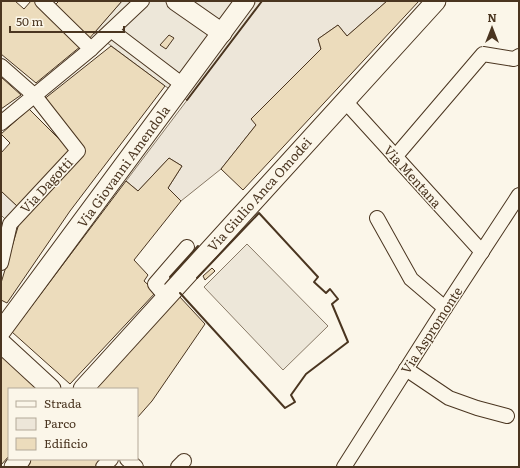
<svg xmlns="http://www.w3.org/2000/svg" width="520" height="468" font-family="Literata,serif">
  <style>
    .green { fill: #ede6d9; stroke: #887966 }
    .parking { fill: #ede7d9; stroke: #887966 }
    .building { fill: #ecdcbc; stroke: #4a3520 }
    .lines { fill: none; stroke-linecap: round; stroke-linejoin: round }
    .street-casing { stroke: #4a3520; stroke-width: 16 }
    .secondary-casing { stroke: #4a3520; stroke-width: 21 }
    .street { stroke: #fbf6e9; stroke-width: 14 }
    .secondary { stroke: #fbf6e9; stroke-width: 19 }
    .wall { stroke: #4a3520; stroke-width: 2 }
    .labels { text-anchor: middle; dominant-baseline: central; stroke-width: 3; stroke-linejoin: round; paint-order: stroke }
    .street-label { font-size: 13px; fill: #4a3520; stroke: #fbf6e9 }
  </style>
  <rect width="100%" height="100%" fill="#fbf6e9"/>
  <g class="green">
    <path d="M262 1H387L347 36 338 25 318 39 321 49 256 125 221 169 181 201 168 188 182 166 169 158 138 191 126 181Z"/>
    <path d="M1 191 17 206 6 220 1 215Z"/>
  </g>
  <g class="parking">
    <path d="M122 1H262L187 100 165 86 94 33Z"/>
    <path d="M247 244 328 326 283 370 204 287Z"/>
  </g>
  <g class="building">
    <path d="M1 1H15L24 9 31 1H35L81 46 36 83 1 54Z"/>
    <path d="M59 1H122L88 40 55 5Z"/>
    <path d="M387 1H419L243 190 221 169 256 125 251 119 321 49 318 39 338 25 347 36Z"/>
    <path d="M169 35 174 38 166 49 160 45Z"/>
    <path d="M111 46 165 86 70 211 7 303 1 300V283L21 217 82 151 43 100Z"/>
    <path d="M1 77 21 95 1 109Z"/>
    <path d="M29 109 71 151 17 206 1 191V153L10 143 1 134Z"/>
    <path d="M169 158 182 166 168 188 181 201 134 260 148 275 144 281 156 292 70 384 12 332 126 181 138 191Z"/>
    <path d="M212 268 215 271 205 280 203 276Z"/>
    <path d="M179 296 205 324 152 401 137 418V389H92Z"/>
    <path d="M1 353 41 389H9V456L1 465Z"/>
    <path d="M31 459H104L97 467H24Z"/>
  </g>
  <g class="lines">
    <defs>
      <g id="street">
        <path d="M42 1 91 49"/>
        <path d="M112 31 183 85"/>
        <path d="M1 66 35 96 78 151 10 224 1 263"/>
        <path d="M344 100 482 252"/>
        <path d="M1 123 91 49 142 1"/>
        <path d="M395 157 483 54 514 59 519 56"/>
        <path d="M377 218 411 279 445 308"/>
        <path d="M166 297 155 284 187 247"/>
        <path d="M406 369 449 398 477 408 507 416"/>
        <path d="M127 459 136 467"/>
        <path d="M103 467 111 459"/>
        <path d="M178 467 184 461"/>
        <path d="M344 467 445 308 519 195"/>
      </g>
      <g id="secondary">
        <path d="M176 1 222 33"/>
        <path d="M1 331 245 1"/>
        <path d="M1 343 51 389"/>
        <path d="M83 389 436 1"/>
        <path d="M14 467 21 459"/>
      </g>
    </defs>
    <use href="#street" class="street-casing"/>
    <use href="#secondary" class="secondary-casing"/>
    <use href="#street" class="street"/>
    <use href="#secondary" class="secondary"/>
    <g class="wall">
      <path d="M187 100 262 1"/>
      <path d="M170 277 198 246"/>
      <path d="M180 293 285 408 295 402 291 395 306 374 348 342 332 304 338 299 330 289 326 293 314 282 318 277 259 213 197 278"/>
    </g>
  </g>
  <g class="labels">
    <g class="street-label">
      <text transform="translate(123 166) rotate(-54)">Via Giovanni Amendola</text>
      <text transform="translate(413 176) rotate(48)">Via Mentana</text>
      <text transform="translate(46 185) rotate(-47)">Via Dagotti</text>
      <text transform="translate(259 194) rotate(-48)">Via Giulio Anca Omodei</text>
      <text transform="translate(431 330) rotate(-57)">Via Aspromonte</text>
    </g>
  </g>
  <rect width="520" height="468" fill="none" stroke="#4a3520" stroke-width="4"/>
  <rect x="8" y="388" width="130" height="72" fill="#fbf6e9" stroke="#b4a999"/>
  <rect x="16" y="401" width="20" height="6" fill="#fbf6e9" stroke="#b4a999"/>
  <text x="44" y="408" font-size="12" fill="#4a3520">Strada</text>
  <rect x="16" y="418" width="20" height="12" fill="#ede6d9" stroke="#b4a999"/>
  <text x="44" y="428" font-size="12" fill="#4a3520">Parco</text>
  <rect x="16" y="438" width="20" height="12" fill="#ecdcbc" stroke="#b4a999"/>
  <text x="44" y="448" font-size="12" fill="#4a3520">Edificio</text>
  <g transform="translate(492 28)" stroke="#fbf6e9" stroke-width="3" paint-order="stroke">
  <path d="M0-3L7 15L0 10L-7 15Z" fill="#4a3520"/>
  <text y="-6" font-size="11" font-weight="bold" text-anchor="middle" fill="#4a3520">N</text>
  </g>
  <path d="M10 26v6h114v-6" fill="none" stroke="#4a3520" stroke-width="2"/>
  <text x="16" y="26" font-size="12" fill="#4a3520" stroke="#fbf6e9" stroke-width="3" paint-order="stroke">50 m</text>
</svg>
